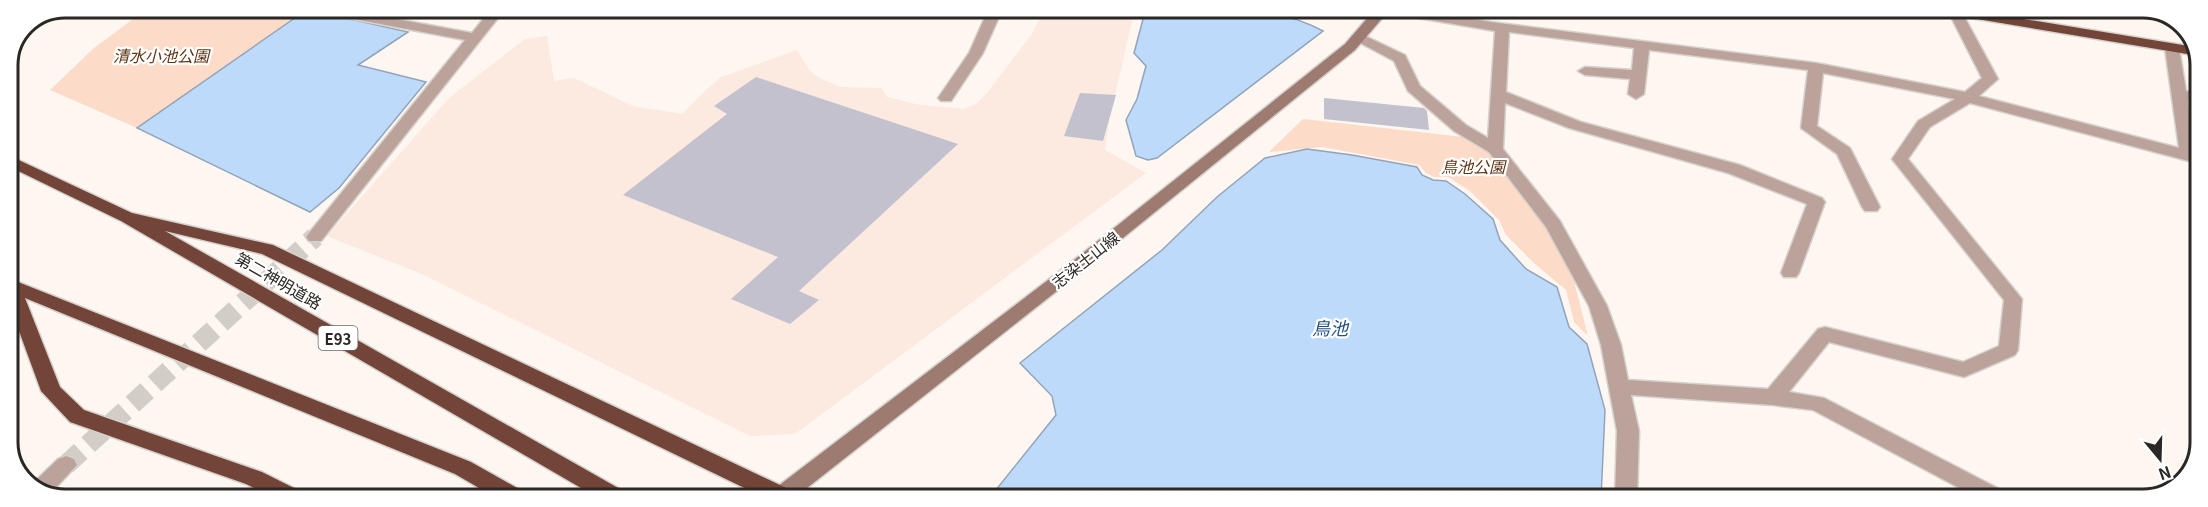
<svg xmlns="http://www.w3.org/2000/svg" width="2208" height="507" font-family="Georgia,'Noto Sans JP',serif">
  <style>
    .commercial { fill: #fce9e0 }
    .green { fill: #fcdcc8 }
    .water { fill: #bedafa; stroke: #92a4ba; stroke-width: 1.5 }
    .building { fill: #c2c1cd }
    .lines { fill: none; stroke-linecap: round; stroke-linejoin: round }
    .street-tunnel { stroke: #d3cdc8; stroke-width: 20; stroke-dasharray: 20 10; stroke-linecap: butt }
    .street-casing { stroke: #d7d1cc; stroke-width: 3 }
    .secondary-casing { stroke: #d7d1cc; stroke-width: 3 }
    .highway-casing { stroke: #d7d1cc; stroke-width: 3 }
    .street { fill: #bba39c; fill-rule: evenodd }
    .secondary { fill: #9d7b71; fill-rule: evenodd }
    .highway { fill: #724538; fill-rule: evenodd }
    .labels { text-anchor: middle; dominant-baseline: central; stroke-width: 4.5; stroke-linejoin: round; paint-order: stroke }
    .shield { fill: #fff; stroke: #6b6866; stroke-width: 1.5 }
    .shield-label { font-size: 15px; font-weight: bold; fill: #2b2724 }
    .park-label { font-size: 16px; font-style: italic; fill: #5e3312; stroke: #fff }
    .street-label { font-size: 16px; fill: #2b2724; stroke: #fff }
    .water-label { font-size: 18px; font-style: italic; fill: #215081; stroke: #fff }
    .rim { fill: none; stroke: #2b2724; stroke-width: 3 }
  </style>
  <rect width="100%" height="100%" fill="#fdf6f1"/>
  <path class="commercial" d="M1038 8H1135L1109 121 1105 150 1146 173 795 434 750 436 422 274 327 236 449 98 525 39 547 36 554 81 574 78 633 106 682 114 719 78 797 50 810 71 821 79 841 87 881 88 887 97 920 105 964 109 976 104 987 93 1031 35 1040 19 1036 11Z"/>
  <g class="green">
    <path d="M148 8H294L314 11 309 15 302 14 137 128 50 90 94 48Z"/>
    <path d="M1303 119 1464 137 1490 150 1549 226 1571 269 1588 336 1574 322 1566 290 1535 264 1506 235 1499 220 1470 191 1448 177H1434L1426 173 1419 165 1322 147 1269 152Z"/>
  </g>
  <g class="water">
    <path d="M1146 8C1205 8 1270 2 1323 31L1157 158 1148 160 1136 156 1126 120 1137 99 1146 66 1134 53Z"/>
    <path d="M314 11 408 32 358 65 426 82 339 188 310 212 137 128 302 13 309 14Z"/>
    <path d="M1307 149 1352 155 1417 167 1422 175 1433 180 1446 181 1465 194 1493 219 1500 240 1526 269 1557 287 1569 327 1587 344 1605 410 1601 499H997L991 496 1056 415 1052 396 1020 363 1162 250 1217 197 1265 158Z"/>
  </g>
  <g class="building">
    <path d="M756 77 958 144 799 291 819 300 790 324 731 299 778 257 623 195 727 114 714 106Z"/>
    <path d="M1080 93 1116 95 1103 141 1064 136Z"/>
    <path d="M1324 98 1424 108 1427 111 1429 130 1324 119Z"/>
  </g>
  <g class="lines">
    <path class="street-tunnel" d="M66 465 315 237"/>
    <defs>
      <g id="street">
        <path d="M310 8H337L472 33 492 8H506L321 241H309L306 237 309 233 465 40 317 12Z"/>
        <path d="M989 8H1003L983 53 951 101H941L938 98 969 53Z"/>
        <path d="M1376 8H1409L1491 22 1816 63 1965 92 1982 78 1948 11 1950 9H1960L1998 79 1979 96 2179 148 2165 48 2172 44 2179 48 2186 91 2200 95V105L2188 101 2196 153 2200 154V164L1970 103 1930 127 1908 159 2022 299 2018 350 2015 355 1964 377 1829 342 1789 392 1824 398 2007 493 2010 499H1980L1813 410 1773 405 1631 395 1639 431 1637 499H1615L1617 431 1601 345 1589 306 1546 227 1489 152 1454 131 1408 91 1394 61 1351 38 1353 35H1363L1405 55 1420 86 1466 125 1488 138 1495 31 1383 12ZM1509 32 1634 48 1632 70 1585 67 1578 71 1585 75 1630 79 1628 94 1636 99 1644 94 1649 50 1808 70 1801 128 1837 154 1862 207 1865 211H1877L1880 207 1850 148 1817 126 1823 73 1955 99 1918 121 1892 159 2004 300 1999 346 1963 362 1825 327 1818 329 1768 389 1628 380 1621 345 1607 306 1560 221 1503 149 1505 103 1569 128 1728 173 1807 204 1781 273 1784 277H1796L1799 273 1825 202 1822 198 1740 165 1581 122 1506 92Z"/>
        <path d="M66 456 74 459 77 465 49 495 31 485 58 459Z"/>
      </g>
      <path id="secondary" d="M1376 8H1391L1355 50 1081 272 793 499H766L769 493 1069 264 1345 44Z"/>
      <g id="highway">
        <path d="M1934 9H1963L2195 47 2199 56 1941 13Z"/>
        <path d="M8 155 132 213 273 245 797 493 800 499H767L262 254 165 231 627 493 630 499H600L121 221 8 166Z"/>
        <path d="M8 278 471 462 526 493 529 499H498L455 474 25 298 60 387 84 410 262 472 302 492 305 498H274L246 484 70 422 41 391 8 301Z"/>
      </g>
    </defs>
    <use href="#street" class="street-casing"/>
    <use href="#secondary" class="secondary-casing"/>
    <use href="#highway" class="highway-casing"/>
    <use href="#street" class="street"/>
    <use href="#secondary" class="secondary"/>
    <use href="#highway" class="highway"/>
  </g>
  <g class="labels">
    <rect class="shield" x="318.5" y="326" width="39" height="24" rx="4.5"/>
    <g class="shield-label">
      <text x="338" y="338">E93</text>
    </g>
    <g class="park-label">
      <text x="161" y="55">清水小池公園</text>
      <text x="1473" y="166">鳥池公園</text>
    </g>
    <g class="street-label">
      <text transform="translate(1085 259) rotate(-38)">志染土山線</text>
      <text transform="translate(279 280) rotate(30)">第二神明道路</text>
    </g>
    <g class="water-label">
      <text x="1330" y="327">鳥池</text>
    </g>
  </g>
  <path d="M0 0H2208V507H0ZM65 18H2143A47 47 0 0 1 2190 65V442A47 47 0 0 1 2143 489H65A47 47 0 0 1 18 442V65A47 47 0 0 1 65 18Z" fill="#fff" fill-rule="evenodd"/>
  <path class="rim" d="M65 18H2143A47 47 0 0 1 2190 65V442A47 47 0 0 1 2143 489H65A47 47 0 0 1 18 442V65A47 47 0 0 1 65 18Z"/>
  <g transform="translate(2160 459) rotate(161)" stroke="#ffffff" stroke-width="4.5" paint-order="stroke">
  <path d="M0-4.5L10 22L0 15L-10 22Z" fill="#2b2724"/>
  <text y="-9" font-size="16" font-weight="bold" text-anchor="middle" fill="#2b2724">N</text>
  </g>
</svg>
